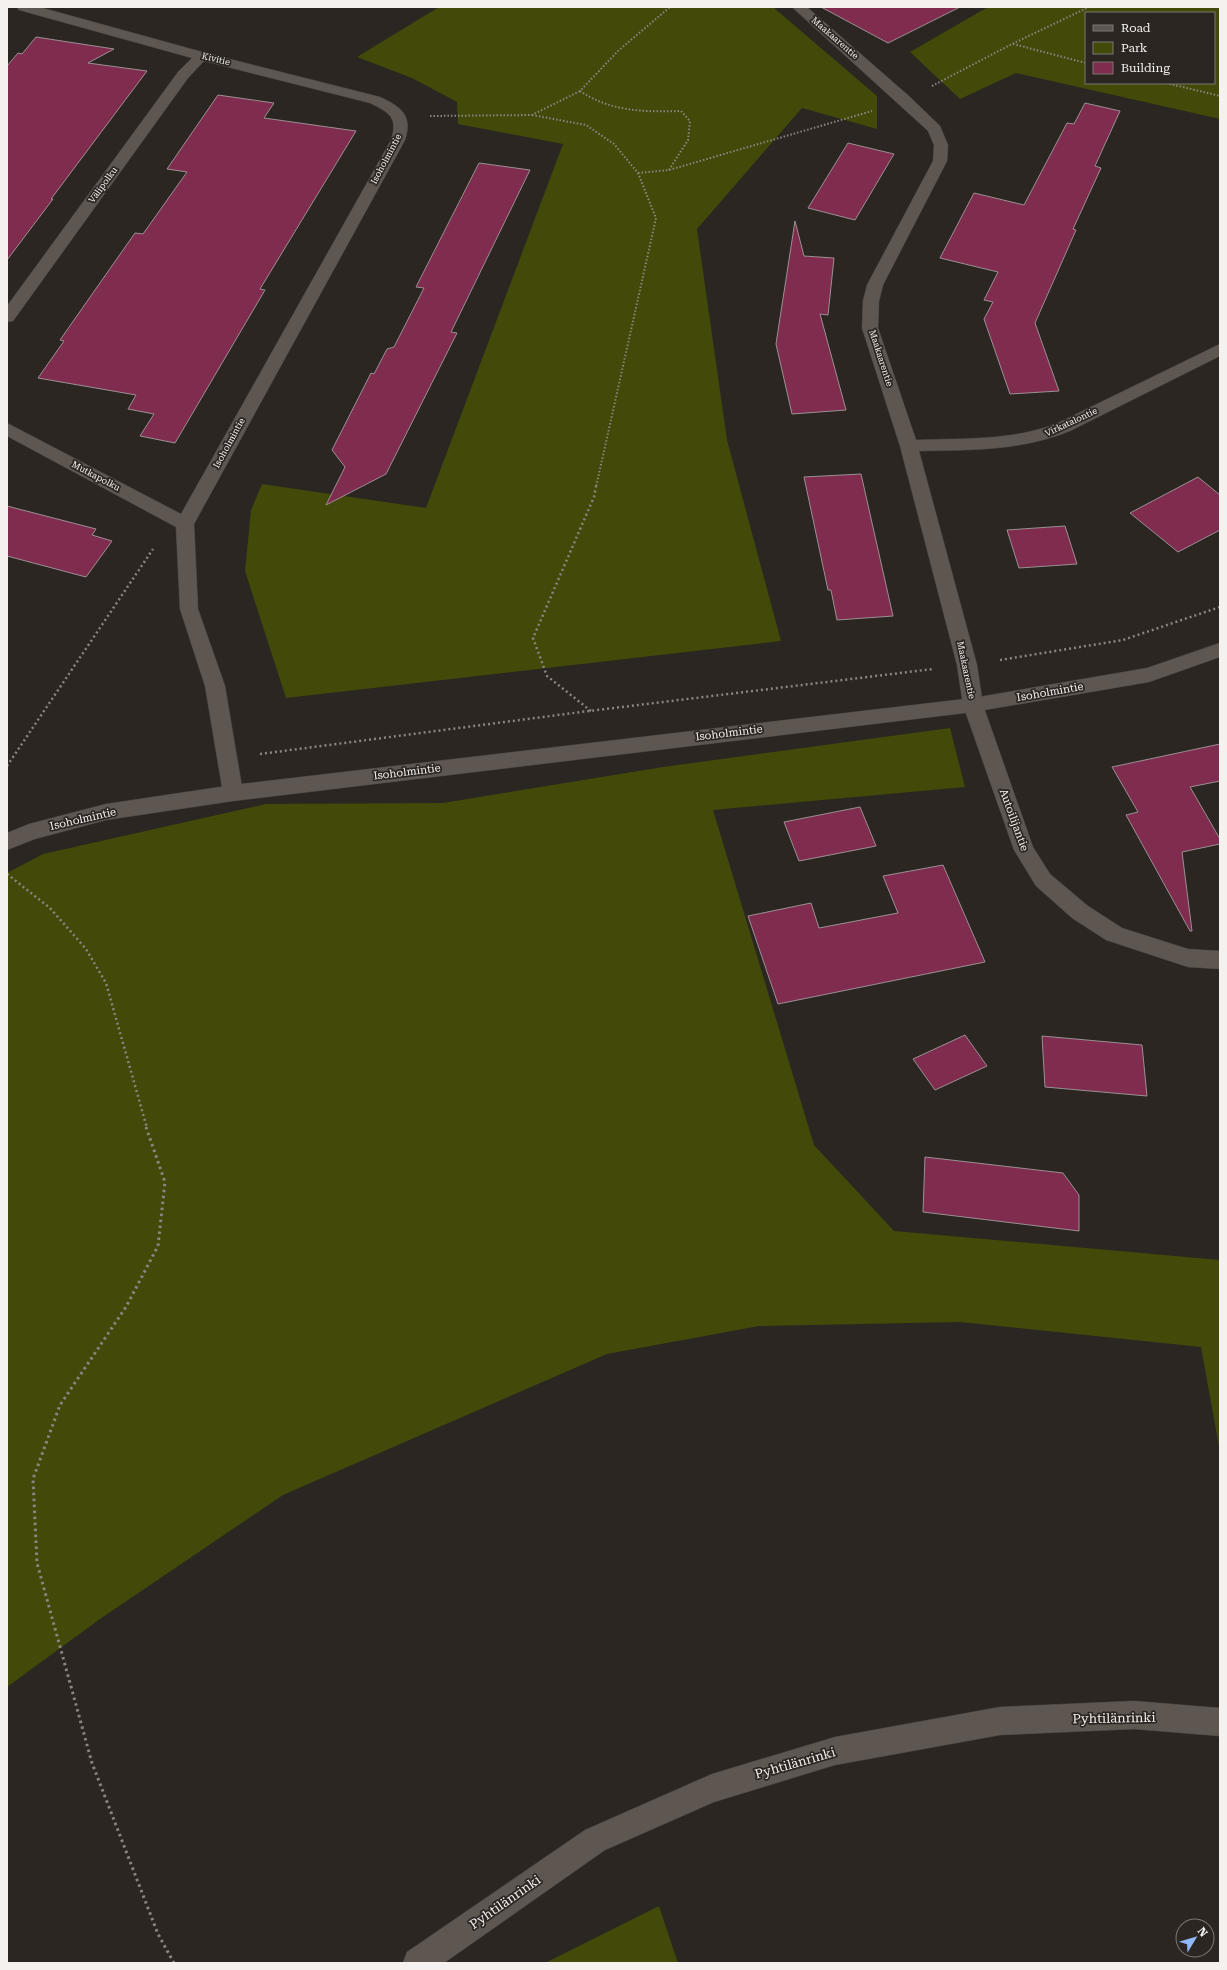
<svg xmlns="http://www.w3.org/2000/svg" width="1227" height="1970" font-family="'Roboto Serif',serif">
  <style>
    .green { fill: #424909; fill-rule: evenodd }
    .building { fill: #802c4f; stroke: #9a9093 }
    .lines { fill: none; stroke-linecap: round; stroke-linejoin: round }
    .minor-casing { stroke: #46413d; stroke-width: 1 }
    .tertiary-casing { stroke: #46413d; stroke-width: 1 }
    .path-far2 { stroke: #8a8582; stroke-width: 2; stroke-dasharray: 1.5 2; stroke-linecap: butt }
    .path-far1 { stroke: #8a8582; stroke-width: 2.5; stroke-dasharray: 2 3; stroke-linecap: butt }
    .path { stroke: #8a8582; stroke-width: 3; stroke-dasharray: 2.5 3.5; stroke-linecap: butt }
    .minor { fill: #5d5651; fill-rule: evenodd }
    .tertiary { fill: #5d5651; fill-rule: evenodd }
    .labels { text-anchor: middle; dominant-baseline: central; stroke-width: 3.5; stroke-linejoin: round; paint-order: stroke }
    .far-street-label { font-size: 9px; fill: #f5f1ee; stroke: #2c2622 }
    .street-label { font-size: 11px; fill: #f5f1ee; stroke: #2c2622 }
    .near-street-label { font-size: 13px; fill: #f5f1ee; stroke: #2c2622 }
  </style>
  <rect width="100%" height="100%" fill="#2c2622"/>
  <g class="green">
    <path d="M439 7H773L877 96V129L802 108 697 229 727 440 781 641 286 698 245 571 251 510 262 484 426 508 563 144 458 124 457 102 412 78 357 57Z"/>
    <path d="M988 7H1220V119L1016 73 960 99 910 52ZM1086 13H1214V83H1086Z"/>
    <path d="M950 728 965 787 713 810 814 1145 894 1231 1220 1260V1452L1201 1347 960 1322 759 1326 607 1354 283 1495 100 1619 7 1687V873L43 854 266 804 443 803 663 767Z"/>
    <path d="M659 1906 678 1963H545Z"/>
  </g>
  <g class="building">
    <path d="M821 7H960L888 43Z"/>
    <path d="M36 37 114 49 88 63 147 71 51 199H53L7 260V66L18 53 22 54Z"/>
    <path d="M218 95 274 103 264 118 356 131 260 289 265 290 175 443 140 436 154 414 128 409 136 395 38 378 64 341 60 340 135 233 143 234 187 172 167 169Z"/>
    <path d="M1085 103 1120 111 1095 166 1101 168 1073 229 1076 230 1035 323 1059 391 1010 394 984 319 993 302 984 300 998 272 940 258 974 193 1024 205 1067 123 1074 124Z"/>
    <path d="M848 143 894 154 855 220 808 208Z"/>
    <path d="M479 163 530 170 451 332 457 333 386 474 326 505 345 467 332 450 371 373 374 374 387 349 394 347 424 288 416 287Z"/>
    <path d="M795 221 804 256 834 258 828 315 820 314 846 410 792 414 776 344Z"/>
    <path d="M861 474 893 616 837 620 831 590H828L804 477Z"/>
    <path d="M1198 477 1220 495V530L1178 552 1130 513Z"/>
    <path d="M7 506 96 529 92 535 112 541 86 577 7 556Z"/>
    <path d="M1065 526 1077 564 1019 568 1007 530Z"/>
    <path d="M1220 744V781L1190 787 1220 839V844L1182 852 1192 931H1190L1126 815 1138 812 1112 767Z"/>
    <path d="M860 807 876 846 799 861 784 822Z"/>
    <path d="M943 865 985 962 778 1004 748 916 811 903 819 928 898 913 883 876Z"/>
    <path d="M965 1035 987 1066 935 1090 913 1059Z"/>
    <path d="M1042 1036 1142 1045 1147 1096 1045 1087Z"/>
    <path d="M925 1157 1063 1173 1079 1195V1231L923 1212Z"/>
  </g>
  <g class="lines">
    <defs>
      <g id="minor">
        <path d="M17 7H39L206 53 380 97C401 107 413 115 405 140L194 524 198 609 225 686 243 793 240 799 233 801 226 799 223 793 205 686 180 609 176 527 7 436V423L181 514 391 140C398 117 390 113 370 103L204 61 188 78 13 321 7 322V306L178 72 192 58 19 10Z"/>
        <path d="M792 7H807L910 97 940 126 948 145 947 161 883 285 879 301 878 328 916 440C964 438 1012 441 1058 423L1220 344V356L1070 431C1020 451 972 450 919 451L977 665 983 705 1033 847 1050 874 1088 906 1122 928 1188 949 1220 951V969L1188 967 1106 940 1072 918 1036 886 1014 850 963 705 957 665 900 446 862 328 863 301 867 285 933 161 934 145 928 131Z"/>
        <path d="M1134 1701 1220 1708V1736L1134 1729 1000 1735 835 1765 714 1802 605 1850 444 1963H403L407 1952 585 1830 712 1774 835 1737 1000 1707Z"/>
      </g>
      <path id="tertiary" d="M1220 643V657L1149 682 973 712 233 801 106 820 35 839 7 850V833L29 824 106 804 233 785 973 698 1147 668Z"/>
    </defs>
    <use href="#minor" class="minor-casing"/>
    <use href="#tertiary" class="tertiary-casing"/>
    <g class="path-far2">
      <path d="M1013 44 1086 63"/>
      <path d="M1166 83 1220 96"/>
      <path d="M932 86 1012 44 1089 7"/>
      <path d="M532 115 586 125 614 144 638 173 656 218 596 487"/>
      <path d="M430 116 532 115 580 91"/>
      <path d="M669 170 688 140 690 121 681 111C645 112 611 112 580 91L618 51 670 7"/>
      <path d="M638 173 669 170 872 111"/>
    </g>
    <g class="path-far1">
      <path d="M1000 660 1123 640 1220 607"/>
      <path d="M591 711 547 676 533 638 594 497 596 486"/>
      <path d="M260 754 581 712 933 669"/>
      <path d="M7 766 153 549"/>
      <path d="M7 874 50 908 86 949 106 983 147 1128"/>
    </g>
    <path class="path" d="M146 1127 165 1182 158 1246 126 1307 60 1405 33 1479 37 1563 92 1763 158 1934 174 1963"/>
    <use href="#minor" class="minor"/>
    <use href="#tertiary" class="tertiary"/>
  </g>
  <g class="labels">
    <g class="far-street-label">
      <text transform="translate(835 38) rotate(41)">Maakaarentie</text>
      <text transform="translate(216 59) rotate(14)">Kivitie</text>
      <text transform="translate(386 159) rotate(-62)">Isoholmintie</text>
      <text transform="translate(103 185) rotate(-54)">Välipolku</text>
      <text transform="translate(881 358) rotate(72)">Maakaarentie</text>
      <text transform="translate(1071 422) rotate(-25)">Virkatalontie</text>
      <text transform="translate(229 443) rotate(-61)">Isoholmintie</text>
      <text transform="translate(96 476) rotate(28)">Mutkapolku</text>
      <text transform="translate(966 670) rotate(78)">Maakaarentie</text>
    </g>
    <g class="street-label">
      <text transform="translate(1050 692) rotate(-10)">Isoholmintie</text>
      <text transform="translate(729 733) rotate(-7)">Isoholmintie</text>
      <text transform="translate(407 772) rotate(-7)">Isoholmintie</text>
      <text transform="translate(83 819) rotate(-13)">Isoholmintie</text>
      <text transform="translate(1014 820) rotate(70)">Autoilijantie</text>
    </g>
    <g class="near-street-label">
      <text transform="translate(1114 1718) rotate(-1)">Pyhtilänrinki</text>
      <text transform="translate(795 1763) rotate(-16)">Pyhtilänrinki</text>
      <text transform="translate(505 1902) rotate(-35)">Pyhtilänrinki</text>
    </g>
  </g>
  <rect width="1227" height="1970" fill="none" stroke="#f5f1ee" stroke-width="16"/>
  <rect x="1085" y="12" width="130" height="72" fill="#2c2622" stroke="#7c7774"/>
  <rect x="1093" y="25" width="20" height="6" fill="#5d5651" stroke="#7c7774"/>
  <text x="1121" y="32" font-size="12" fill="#f5f1ee">Road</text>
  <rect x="1093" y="42" width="20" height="12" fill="#424909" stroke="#7c7774"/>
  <text x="1121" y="52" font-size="12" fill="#f5f1ee">Park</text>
  <rect x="1093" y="62" width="20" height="12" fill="#802c4f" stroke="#7c7774"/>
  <text x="1121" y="72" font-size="12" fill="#f5f1ee">Building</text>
  <g transform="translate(1195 1938) rotate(52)"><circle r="19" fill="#2c2622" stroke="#7c7774"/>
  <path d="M0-3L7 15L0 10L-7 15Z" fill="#90b8fd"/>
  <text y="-6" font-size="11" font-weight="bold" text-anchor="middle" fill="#f5f1ee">N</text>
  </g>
</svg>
